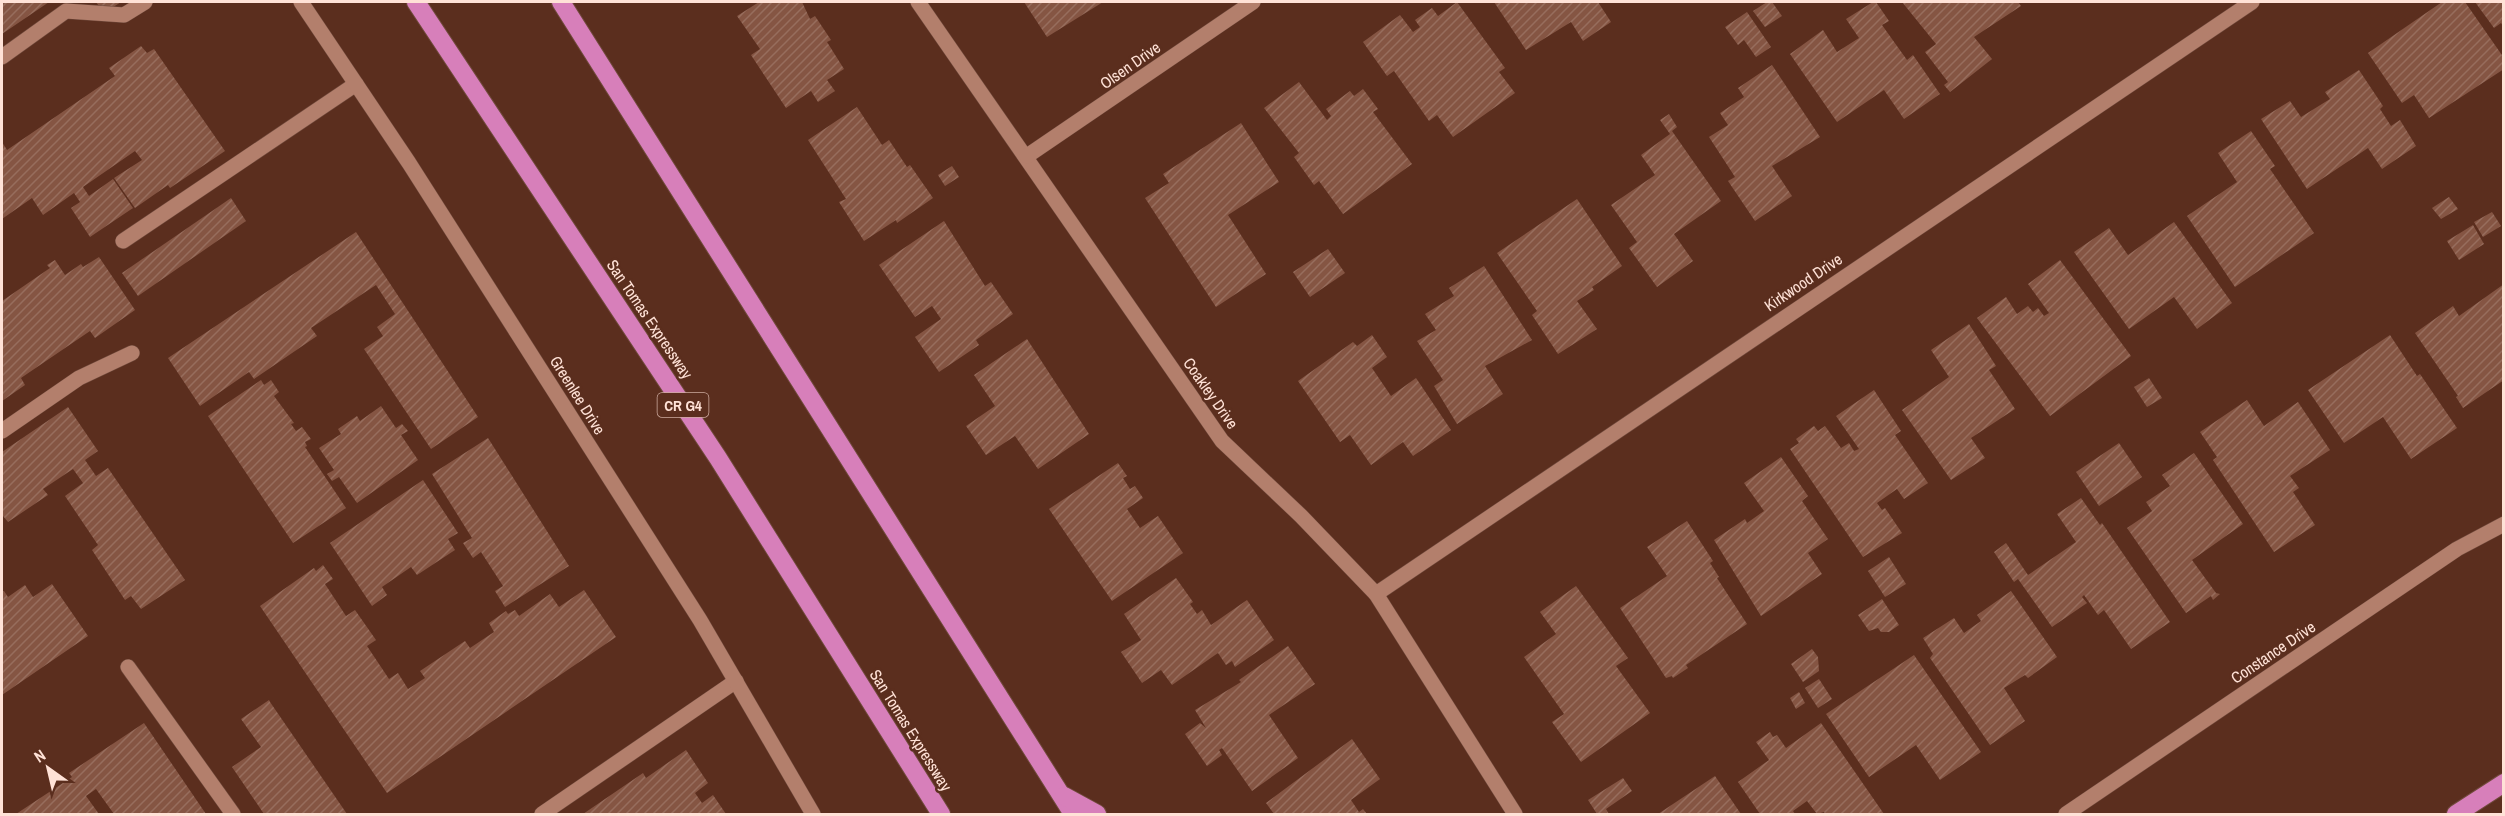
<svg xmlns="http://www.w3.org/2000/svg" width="2505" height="816" font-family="'Archivo Narrow',sans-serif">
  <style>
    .building { fill: url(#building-hatch) }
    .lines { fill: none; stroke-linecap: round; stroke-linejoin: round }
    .lane-casing { stroke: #704a3c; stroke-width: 16 }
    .street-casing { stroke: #704a3c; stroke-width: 16 }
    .highway-casing { stroke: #704a3c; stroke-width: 20 }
    .lane { stroke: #b37f6c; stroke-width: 15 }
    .street { stroke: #b37f6c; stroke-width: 15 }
    .highway { stroke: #d77fba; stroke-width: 18 }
    .labels { text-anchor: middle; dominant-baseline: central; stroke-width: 5; stroke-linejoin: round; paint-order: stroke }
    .shield { fill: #5b2e1e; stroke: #ceaca0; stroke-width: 1.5 }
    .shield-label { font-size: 15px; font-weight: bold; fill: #ffe2d7 }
    .street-label { font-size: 16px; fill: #ffe2d7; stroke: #5b2e1e }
  </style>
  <defs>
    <pattern id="building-hatch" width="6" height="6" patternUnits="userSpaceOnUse" patternTransform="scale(1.5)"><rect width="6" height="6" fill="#855543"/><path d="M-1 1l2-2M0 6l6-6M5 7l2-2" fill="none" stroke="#976d5d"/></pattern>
  </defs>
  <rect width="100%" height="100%" fill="#5b2e1e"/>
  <g class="building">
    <path d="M2 2H49L2 34Z"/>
    <path d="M96 2H121L104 13Z"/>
    <path d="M759 2H802L810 19 815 16 831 40 827 42 844 69 827 80 835 91 818 102 811 91 786 108 751 55 760 49 737 16Z"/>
    <path d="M1024 2H1103L1047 37Z"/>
    <path d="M1457 2 1505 68 1499 72 1515 93 1453 137 1437 115 1429 121 1394 71 1387 76 1363 42 1400 15 1413 32 1420 27 1415 20 1432 8 1438 16Z"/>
    <path d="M1494 2H1598L1611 22 1583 41 1571 22 1526 50Z"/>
    <path d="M1767 2H1772L1782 16 1765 27 1753 11Z"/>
    <path d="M1873 2H1876L1889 21 1882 25 1907 60 1913 55 1940 94 1904 119 1884 90 1837 122 1790 54 1823 30 1837 52 1859 38 1846 19Z"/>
    <path d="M1902 2H2018L2021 6 1974 37 1992 59 1950 92 1944 85 1948 82 1925 52 1936 44Z"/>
    <path d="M2442 2H2465L2504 58V69L2429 118 2414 95 2402 103 2368 53Z"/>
    <path d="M2475 2H2504V27L2501 23 2494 28Z"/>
    <path d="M1747 12 1771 47 1756 57 1744 40 1738 45 1725 27Z"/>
    <path d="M141 46 147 53 154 49 225 151 170 188 168 185 135 208 114 178 142 160 135 151 83 187 89 196 113 179 133 208 90 237 71 208 80 202 74 193 43 215 32 198 2 219V142L7 150 115 76 109 68Z"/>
    <path d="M1772 65 1820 137 1772 166 1792 196 1755 221 1728 181 1735 177 1709 137 1728 125 1720 113 1744 97 1738 88Z"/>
    <path d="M2359 70 2383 106 2380 109 2391 126 2400 120 2416 146 2382 169 2368 148 2307 189 2261 119 2290 101 2301 117 2330 99 2325 92Z"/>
    <path d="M1299 82 1327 120 1331 116 1326 109 1350 91 1354 96 1363 89 1378 109 1373 112 1412 164 1343 214 1319 181 1314 185 1294 157 1299 153 1264 108Z"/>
    <path d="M857 107 882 145 889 140 907 167 910 165 933 198 897 223 896 220 864 241 839 202 846 199 808 140Z"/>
    <path d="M1669 114 1677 127 1672 131 1721 201 1674 234 1693 261 1657 287 1629 248 1637 242 1611 205 1655 175 1641 155 1670 134 1660 120Z"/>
    <path d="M1241 123 1279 182 1228 215 1266 274 1216 307 1145 198 1169 183 1163 174Z"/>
    <path d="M2251 131 2275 166 2270 169 2314 233 2235 287 2187 216 2237 182 2218 153Z"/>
    <path d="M952 166 959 177 945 186 938 175Z"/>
    <path d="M2449 197 2458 209 2441 219 2432 208Z"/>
    <path d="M231 198 246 221 138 296 122 273Z"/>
    <path d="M1577 199 1622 266 1592 287 1594 290 1577 301 1597 329 1558 354 1532 315 1537 311 1497 253Z"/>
    <path d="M2492 212 2501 226 2483 237 2474 222Z"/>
    <path d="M944 221 985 286 991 282 1013 314 976 340 979 345 939 372 915 337 941 319 932 306 915 317 879 265Z"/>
    <path d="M2174 222 2232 303 2197 329 2174 297 2129 329 2074 252 2109 228 2128 255Z"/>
    <path d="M2473 225 2484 244 2459 260 2447 241Z"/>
    <path d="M356 232 478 417 431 449 364 349 383 336 377 327 395 314 376 285 311 328 317 336 254 379 249 372 200 406 168 358Z"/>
    <path d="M1328 249 1345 273 1310 297 1293 272Z"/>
    <path d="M99 257 135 310 95 338 90 331 21 378 25 385 2 401V301L50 268 47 265 55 260 65 275 81 264 83 267Z"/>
    <path d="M2060 260 2131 356 2050 416 1977 318 2006 297 2017 314 2028 306 2033 312 2038 308 2044 316 2049 313 2028 284Z"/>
    <path d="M1484 266 1532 340 1485 366 1503 394 1457 424 1434 386 1443 380 1417 341 1436 330 1425 314 1454 296 1449 288Z"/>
    <path d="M2504 284V380L2463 408 2456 397 2458 396 2415 333 2453 306 2459 316Z"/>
    <path d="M1969 324 1996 366 1989 370 2015 409 1971 438 1985 458 1951 480 1902 410 1949 377 1931 350Z"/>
    <path d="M1372 335 1387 357 1372 368 1391 396 1416 378 1451 430 1413 456 1403 442 1371 465 1350 435 1340 442 1298 381 1353 342 1357 346Z"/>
    <path d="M2390 335 2417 376 2420 374 2457 428 2411 459 2383 417 2344 443 2308 390Z"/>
    <path d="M1027 339 1089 434 1038 469 1015 436 986 455 966 426 995 406 974 375Z"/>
    <path d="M2149 378 2162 398 2147 407 2134 387Z"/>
    <path d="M261 380 264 385 271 380 279 392 274 396 294 423 291 424 296 431 302 427 311 439 305 442 307 446 305 447 346 508 293 543 208 416Z"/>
    <path d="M1874 390 1901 431 1895 435 1928 483 1904 499 1897 489 1877 503 1882 510 1885 508 1902 533 1863 557 1790 449 1799 443 1796 439 1814 426 1818 431 1825 426 1841 448 1849 443 1854 451 1859 449 1836 416Z"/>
    <path d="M2247 400 2264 426 2298 402 2330 450 2290 476 2299 488 2293 492 2315 525 2274 552 2213 460 2217 457 2200 432Z"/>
    <path d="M381 406 396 428 402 424 408 431 401 435 418 460 357 503 339 477 332 481 327 474 334 470 319 448 341 434 338 429 357 416 360 421Z"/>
    <path d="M68 407 98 451 85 460 96 476 108 468 185 580 141 609 131 596 125 600 92 550 98 545 65 496 83 483 73 469 43 489 48 495 8 522 3 516 2 517V452Z"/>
    <path d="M488 438 569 566 505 607 495 591 503 586 481 552 473 558 463 543 472 538 432 474Z"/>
    <path d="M2119 443 2142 477 2099 506 2076 472Z"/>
    <path d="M2194 453 2243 524 2192 560 2216 593 2220 594 2213 600 2211 596 2186 613 2127 528 2152 511 2146 502 2170 486 2162 475Z"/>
    <path d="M1781 457 1808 496 1802 501 1828 539 1808 553 1822 574 1761 616 1714 540 1745 519 1747 523 1764 511 1744 483Z"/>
    <path d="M1118 463 1127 476 1123 478 1130 489 1135 486 1143 498 1127 509 1140 528 1158 516 1183 553 1112 601 1049 509Z"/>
    <path d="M423 480 458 533 448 539 455 550 417 575 411 567 382 587 387 595 372 606 330 543Z"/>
    <path d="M2081 498 2100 525 2102 523 2170 622 2131 649 2104 610 2098 615 2084 595 2082 597 2087 603 2052 627 2018 579 2014 582 1994 552 2006 543 2028 575 2076 542 2057 514Z"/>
    <path d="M1687 521 1713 561 1710 563 1719 577 1717 578 1747 624 1686 665 1688 668 1673 678 1672 676 1666 678 1620 608 1667 576 1647 547Z"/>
    <path d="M1889 557 1906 584 1885 597 1868 571Z"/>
    <path d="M323 565 333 579 325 584 346 616 355 610 376 640 367 646 389 679 398 673 408 689 425 678 420 671 465 641 470 648 494 632 489 623 506 611 508 614 515 610 519 616 550 594 559 607 584 590 616 637 387 793 260 606 314 568 316 571Z"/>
    <path d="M1176 578 1193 602 1190 604 1197 614 1202 610 1211 625 1247 600 1274 640 1235 667 1232 661 1226 665 1218 653 1172 685 1161 670 1142 683 1121 652 1141 640 1124 614Z"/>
    <path d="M52 584 88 636 2 695V592L4 591 8 597 25 585 33 597Z"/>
    <path d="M1576 586 1628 658 1616 666 1650 713 1581 762 1552 722 1564 714 1524 657 1556 634 1540 612Z"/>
    <path d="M2011 591 2057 657 2028 678 2025 675 2004 688 2025 721 1990 745 1930 658 1933 654 1923 638 1954 618 1964 633 1981 621 1977 615Z"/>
    <path d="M1882 599 1899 625 1889 632H1881L1878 628 1869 631 1858 615Z"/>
    <path d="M1288 646 1315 684 1269 715 1298 758 1252 791 1222 748 1219 750 1222 755 1207 766 1185 734 1200 723 1206 728 1195 710 1241 682 1239 680Z"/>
    <path d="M1812 649 1818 657 1819 671 1803 682 1791 664Z"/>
    <path d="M1914 655 1981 752 1940 780 1916 745 1869 777 1826 714Z"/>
    <path d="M1819 679 1832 699 1818 708 1805 688Z"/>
    <path d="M1799 692 1805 703 1796 709 1790 698Z"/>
    <path d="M269 700 270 702 347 814H264L232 767 261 747 241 719Z"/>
    <path d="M144 723 206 814H114L96 789 86 796 99 814H16L72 777 69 773Z"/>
    <path d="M1821 723 1884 814H1825L1824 812 1817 814 1807 801 1793 811 1795 814H1760L1738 782 1769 760 1756 742 1770 732 1773 737 1777 735 1786 748Z"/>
    <path d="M1352 739 1380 779 1351 800 1359 812 1363 809 1367 814H1274L1266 803Z"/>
    <path d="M686 750 708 783 695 793 702 803 713 795 726 814H583L643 773 646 778Z"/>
    <path d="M1715 776 1741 814H1658Z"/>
    <path d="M1623 778 1632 791 1606 809 1609 814H1597L1588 800Z"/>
  </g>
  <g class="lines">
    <defs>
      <g id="lane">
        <path d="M2 57 66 11 124 15 145 2"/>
        <path d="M123 241 356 84"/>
        <path d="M2 431 79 378 132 353"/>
        <path d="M128 667 233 814"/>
        <path d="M542 814 736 681"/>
      </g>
      <g id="street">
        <path d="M301 2 409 163 700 620 813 814"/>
        <path d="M918 2 1222 441 1301 516 1376 594 1515 814"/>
        <path d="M1027 156 1253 2"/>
        <path d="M1376 594 2252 2"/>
        <path d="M2066 814 2457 549 2504 524"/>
      </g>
      <g id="highway">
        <path d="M416 2 718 458 941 814"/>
        <path d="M561 2 1073 814"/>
        <path d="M1064 796 1097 814"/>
        <path d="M2456 814 2504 783"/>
      </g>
    </defs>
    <use href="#lane" class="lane-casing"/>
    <use href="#street" class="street-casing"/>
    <use href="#highway" class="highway-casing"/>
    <use href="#lane" class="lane"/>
    <use href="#street" class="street"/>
    <use href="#highway" class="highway"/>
  </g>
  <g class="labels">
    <rect class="shield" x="657.5" y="393" width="51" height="24" rx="4.5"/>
    <g class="shield-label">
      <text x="683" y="405">CR G4</text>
    </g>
    <g class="street-label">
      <text transform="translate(1130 65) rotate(-35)">Olsen Drive</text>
      <text transform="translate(1803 282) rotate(-34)">Kirkwood Drive</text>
      <text transform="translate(650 319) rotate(56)">San Tomas Expressway</text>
      <text transform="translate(1211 393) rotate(55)">Coakley Drive</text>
      <text transform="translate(578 395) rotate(58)">Greenlee Drive</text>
      <text transform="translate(2273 652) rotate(-34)">Constance Drive</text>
      <text transform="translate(911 730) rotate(58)">San Tomas Expressway</text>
    </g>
  </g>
  <rect width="2505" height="816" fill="none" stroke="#ffe2d7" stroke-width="6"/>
  <g transform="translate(48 768) rotate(326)" stroke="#5b2e1e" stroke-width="4.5" paint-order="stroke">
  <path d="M0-4.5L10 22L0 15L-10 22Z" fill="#ffe2d7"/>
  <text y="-9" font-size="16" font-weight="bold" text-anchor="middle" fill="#ffe2d7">N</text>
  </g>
</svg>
